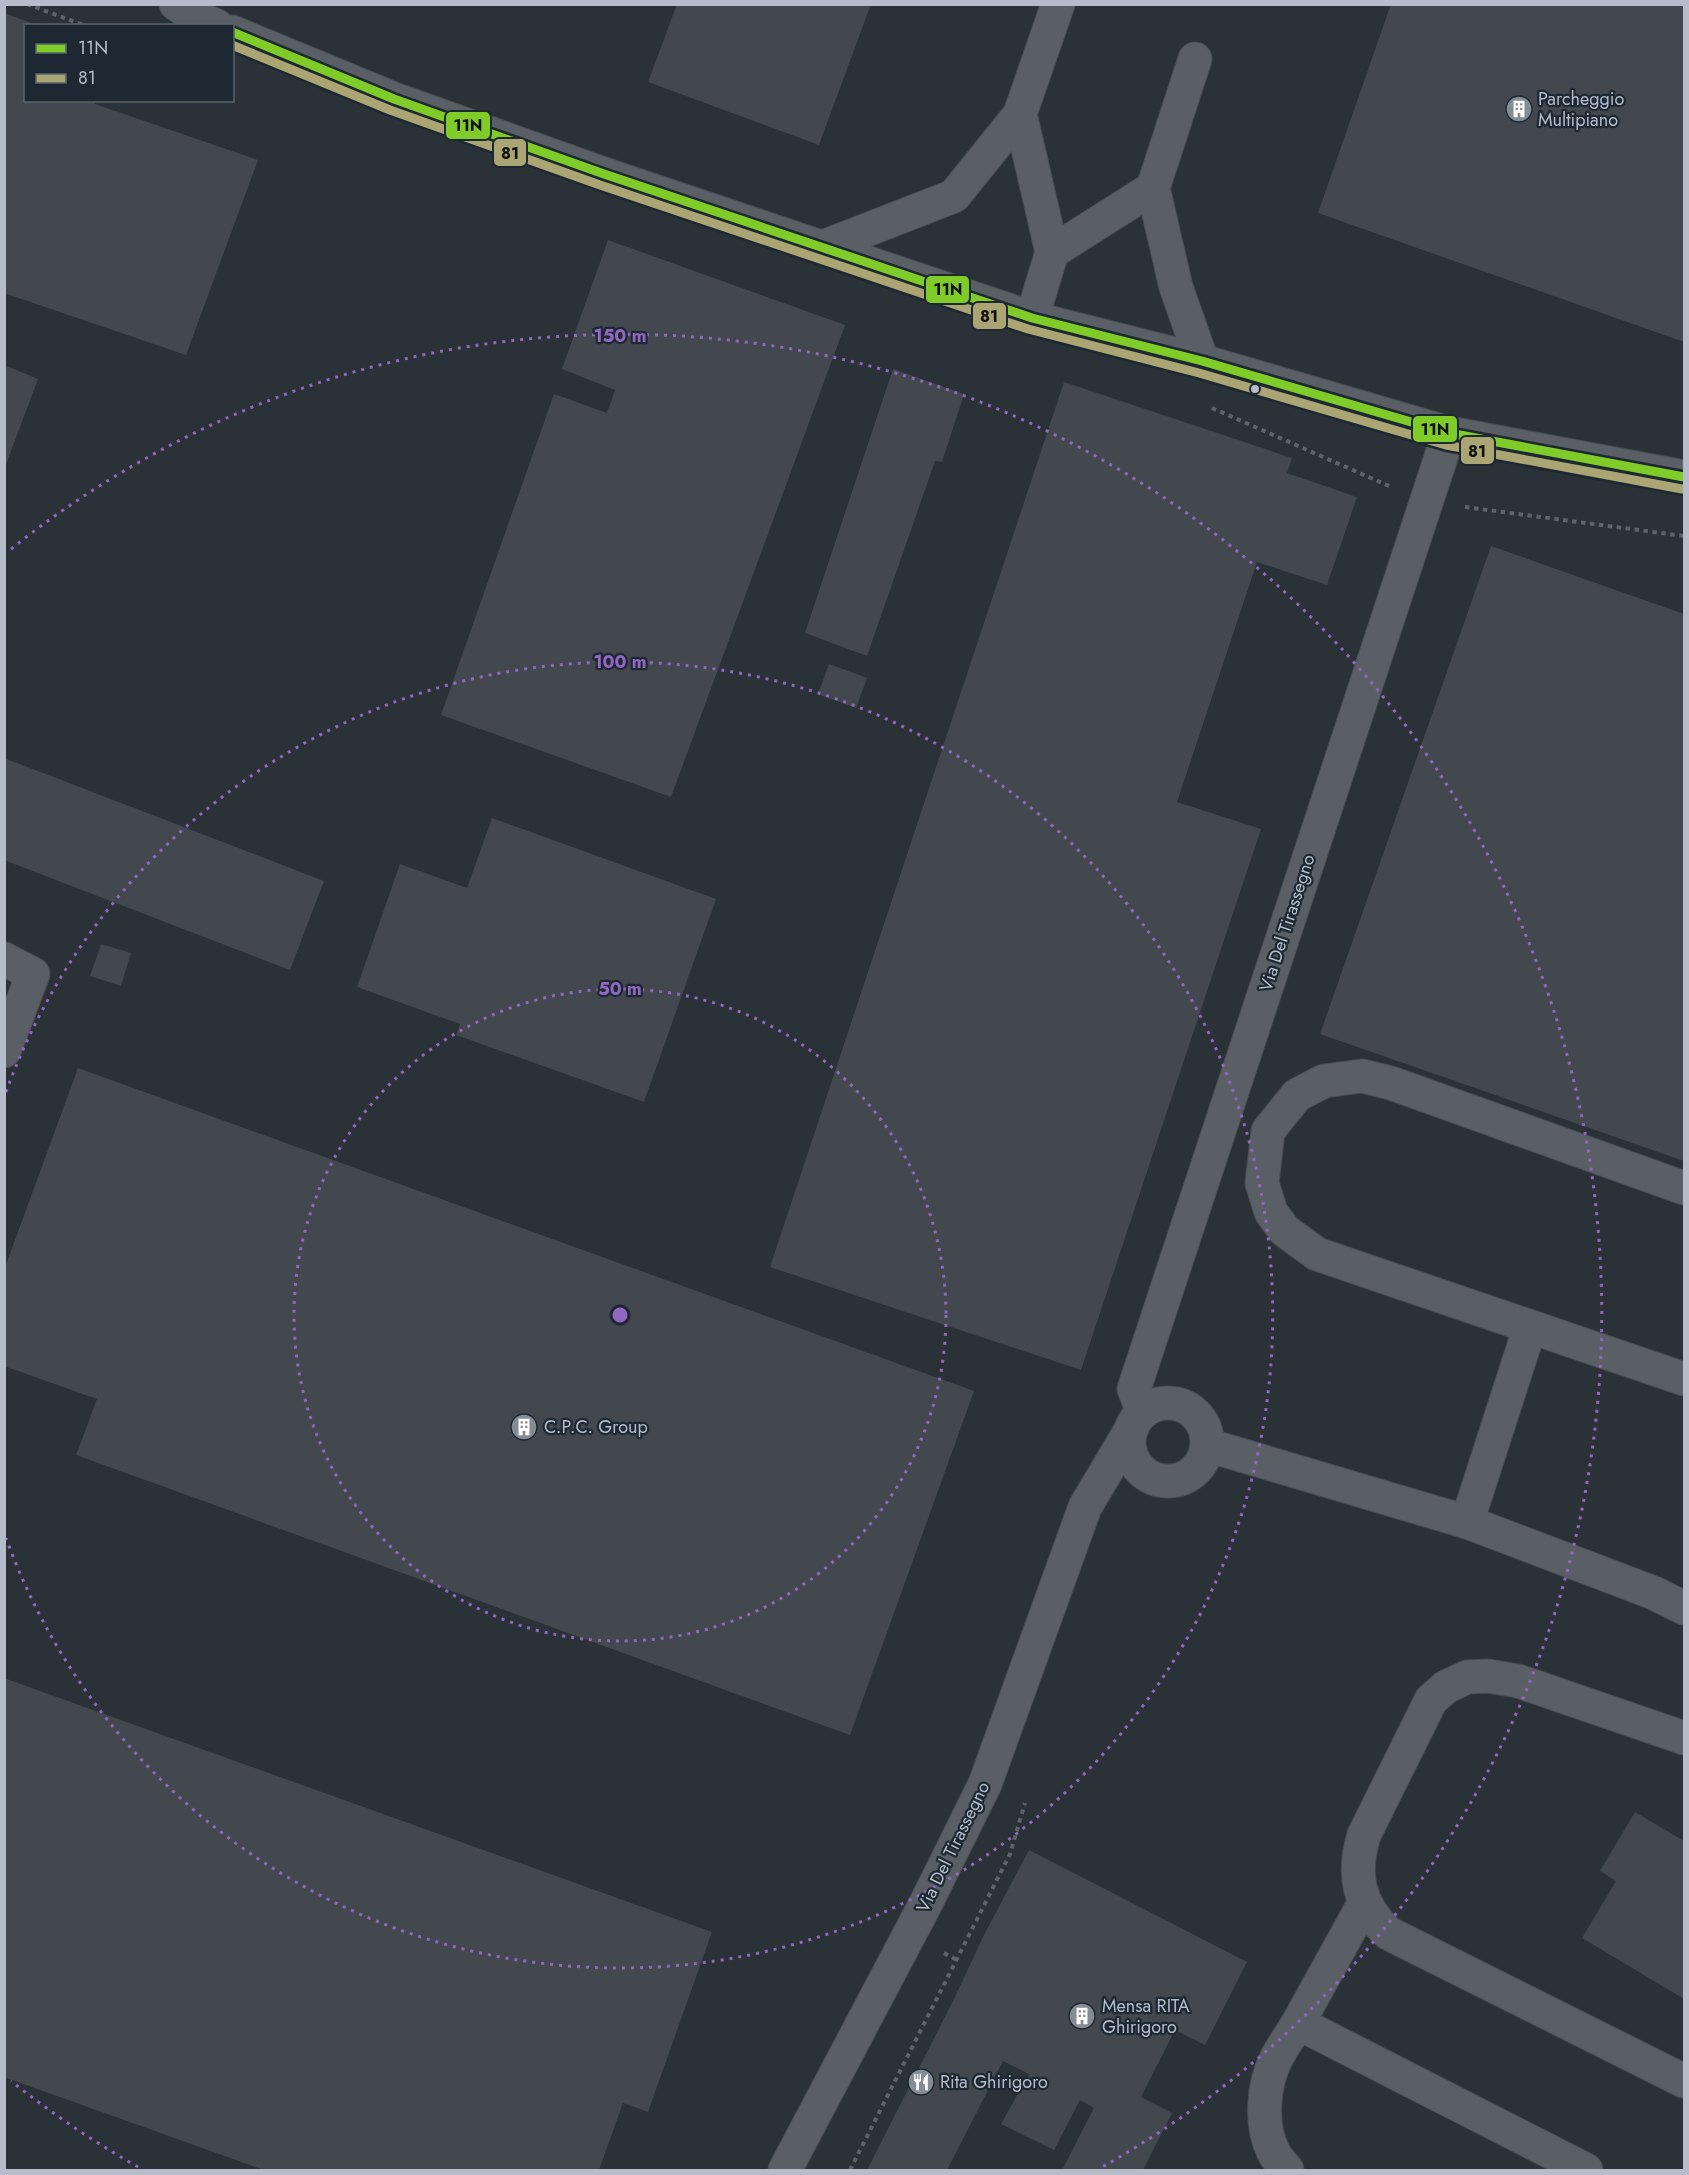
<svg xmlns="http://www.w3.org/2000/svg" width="1689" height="2175" font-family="Jost,sans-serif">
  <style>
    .building { fill: #42484e }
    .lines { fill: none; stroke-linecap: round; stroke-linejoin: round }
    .minor-casing { stroke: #484d52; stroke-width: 35 }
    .path { stroke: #5d6369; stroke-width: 4; stroke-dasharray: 4.5 4.5; stroke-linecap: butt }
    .minor { stroke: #5a5f65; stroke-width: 33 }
    .bus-1-casing { stroke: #1d2832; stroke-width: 14 }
    .bus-2-casing { stroke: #1d2832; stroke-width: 14 }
    .bus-1 { stroke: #7fcc28; stroke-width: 9 }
    .bus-2 { stroke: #aaa572; stroke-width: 9 }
    .ring { fill: none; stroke: #9266c3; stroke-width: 3; stroke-dasharray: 3 6 }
    .bus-dot { fill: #b4bdc9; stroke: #1d2832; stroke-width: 2 }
    .labels { text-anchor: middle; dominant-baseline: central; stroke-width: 4.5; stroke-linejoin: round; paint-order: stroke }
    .poi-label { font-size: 18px; fill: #b4bdc9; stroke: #1d2832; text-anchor: start }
    .street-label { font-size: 18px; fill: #b4bdc9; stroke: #1d2832 }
    .centre { fill: #9266c3; stroke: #1d2832; stroke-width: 3 }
    .ring-label { font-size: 18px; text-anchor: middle; font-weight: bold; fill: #9266c3; stroke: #1d2832; stroke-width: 4.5; stroke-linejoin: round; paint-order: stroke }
    .line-badge { stroke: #1d2832; stroke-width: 2 }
    .pale-badge-label { font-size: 16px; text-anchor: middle; font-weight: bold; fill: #111 }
  </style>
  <rect width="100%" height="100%" fill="#2a3137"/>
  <g class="building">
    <path d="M677 4H871L819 145 648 82Z"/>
    <path d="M1391 4H1684V342L1318 213Z"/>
    <path d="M4 13 37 25 26 26V100H96L95 104 258 160 186 355 4 293Z"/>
    <path d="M608 240 845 325 671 797 441 715 554 394 607 413 615 390 562 369Z"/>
    <path d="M4 365 38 379 5 467H4Z"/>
    <path d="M893 369 964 394 942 462 935 461 867 656 805 633Z"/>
    <path d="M1064 382 1292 458 1287 473 1357 497 1327 585 1257 562 1177 802 1261 829 1081 1370 770 1267Z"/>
    <path d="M1491 546 1684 614V1161L1320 1034Z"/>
    <path d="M829 664 867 678 856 708 818 694Z"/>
    <path d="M4 758 324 881 290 970 4 860Z"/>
    <path d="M492 818 716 899 644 1102 456 1035 460 1024 357 987 400 864 467 888Z"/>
    <path d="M101 944 131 953 121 986 90 976Z"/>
    <path d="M78 1068 974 1391 850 1735 76 1455 97 1399 4 1366V1270Z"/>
    <path d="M4 1678 712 1932 648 2112 623 2103 599 2170H264L4 2077Z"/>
    <path d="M1635 1812 1684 1841V1999L1582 1938 1616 1881 1600 1871Z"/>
    <path d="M1029 1850 1247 1962 1205 2045 1175 2030 1141 2097 1172 2113 1143 2170H1062L1094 2108 1080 2100 1054 2150 1001 2124 1029 2074 1003 2061 947 2170H867L952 2003 984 1935Z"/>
  </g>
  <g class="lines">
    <defs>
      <g id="minor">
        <path d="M176 4 194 16 217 26"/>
        <path d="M232 32 394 99 604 174 1032 318 1202 361 1449 433 1684 477"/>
        <path d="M1195 59 1153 188 1176 287 1202 361"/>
        <path d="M823 247 954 196 1020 114"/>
        <path d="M1052 252 1153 188"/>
        <path d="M1032 318 1052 252 1020 114 1058 4"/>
        <path d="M4 959 33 974 4 1051"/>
        <path d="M1684 1188 1391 1083 1362 1076 1324 1081 1297 1095 1268 1131 1262 1183 1271 1212 1284 1230 1317 1254 1684 1379"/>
        <circle cx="1168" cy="1442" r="39"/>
        <path d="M1143 1412 1134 1389 1449 433"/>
        <path d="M1207 1445 1467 1522 1654 1593 1684 1608"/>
        <path d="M1467 1522 1530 1327"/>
        <path d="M1684 1738 1518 1681 1488 1676 1467 1677 1446 1687 1431 1700 1364 1835C1352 1874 1358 1904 1388 1933L1684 2081"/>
        <path d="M1298 2023 1365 1902"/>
        <path d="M785 2170 926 1903 985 1784 1085 1507 1132 1428"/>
        <path d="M1287 2170C1282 2164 1276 2158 1273 2151 1260 2125 1263 2085 1276 2059 1282 2047 1291 2035 1298 2023L1586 2170"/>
      </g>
    </defs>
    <use href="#minor" class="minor-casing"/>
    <g class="path">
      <path d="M27 4 86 26"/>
      <path d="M1212 408 1389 486"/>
      <path d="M1465 507 1684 536"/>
      <path d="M944 1953 957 1960"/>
      <path d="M850 2170 1010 1854 1025 1803"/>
    </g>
    <use href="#minor" class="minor"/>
    <defs>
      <path id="bus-1" d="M232 32 394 99 604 174 1032 318 1202 361 1449 433 1684 477"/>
      <path id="bus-2" d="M232 45 390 110 600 185 1028 329 1199 373 1446 445 1682 489"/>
    </defs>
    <use href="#bus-1" class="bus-1-casing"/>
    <use href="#bus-2" class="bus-2-casing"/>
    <use href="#bus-1" class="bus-1"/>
    <use href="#bus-2" class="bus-2"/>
  </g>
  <g class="ring">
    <circle cx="620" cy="1315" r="326"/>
    <path d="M6 1092A653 653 0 1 1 6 1538"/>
    <path d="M138 2167A979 979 0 0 1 11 2081M11 549A979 979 0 1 1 1102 2167"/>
  </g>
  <defs>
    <symbol id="building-disc" viewBox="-11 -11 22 22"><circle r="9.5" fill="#848c96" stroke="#1d2832"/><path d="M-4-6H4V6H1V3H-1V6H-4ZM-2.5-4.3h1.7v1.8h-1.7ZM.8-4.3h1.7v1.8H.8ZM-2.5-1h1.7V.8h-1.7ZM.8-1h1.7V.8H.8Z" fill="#fff"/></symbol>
    <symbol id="restaurant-disc" viewBox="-11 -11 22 22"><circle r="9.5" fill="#848c96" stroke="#1d2832"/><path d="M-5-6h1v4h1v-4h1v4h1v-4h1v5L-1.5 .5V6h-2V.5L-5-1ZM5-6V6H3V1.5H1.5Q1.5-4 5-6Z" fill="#fff"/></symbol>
  </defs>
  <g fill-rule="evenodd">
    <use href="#building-disc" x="1504" y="94" width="30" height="30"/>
    <use href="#building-disc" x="509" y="1412" width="30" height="30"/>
    <use href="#building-disc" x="1067" y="2001" width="30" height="30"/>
    <use href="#restaurant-disc" x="906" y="2067" width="30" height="30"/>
  </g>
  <circle class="bus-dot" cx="1255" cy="389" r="5"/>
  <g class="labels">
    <g class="poi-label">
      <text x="1538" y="99">Parcheggio<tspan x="1538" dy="21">Multipiano</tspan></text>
      <text x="544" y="1427">C.P.C. Group</text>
      <text x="1102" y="2006">Mensa RITA<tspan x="1102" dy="21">Ghirigoro</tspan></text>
      <text x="940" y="2082">Rita Ghirigoro</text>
    </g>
    <g class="street-label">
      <text transform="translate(1287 923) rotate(-72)">Via Del Tirassegno</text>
      <text transform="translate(953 1847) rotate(-64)">Via Del Tirassegno</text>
    </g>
  </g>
  <circle cx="620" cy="1315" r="9" class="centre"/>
  <g class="ring-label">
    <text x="620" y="342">150 m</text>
    <text x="620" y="668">100 m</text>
    <text x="620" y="995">50 m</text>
  </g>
  <g class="line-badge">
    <rect x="445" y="111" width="46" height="29" rx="6" fill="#7fcc28"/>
    <rect x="493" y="138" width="34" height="29" rx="6" fill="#aaa572"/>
    <rect x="925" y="275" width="45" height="29" rx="6" fill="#7fcc28"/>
    <rect x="972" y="302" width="35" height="28" rx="6" fill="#aaa572"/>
    <rect x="1412" y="415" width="46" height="28" rx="6" fill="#7fcc28"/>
    <rect x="1460" y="436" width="35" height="29" rx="6" fill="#aaa572"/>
  </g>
  <g class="pale-badge-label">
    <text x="468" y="131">11N</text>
    <text x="510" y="159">81</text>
    <text x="948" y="295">11N</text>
    <text x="989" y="322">81</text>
    <text x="1435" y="435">11N</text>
    <text x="1477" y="457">81</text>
  </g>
  <rect width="1689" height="2175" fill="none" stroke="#b4bdc9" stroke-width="12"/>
  <rect x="24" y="24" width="210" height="78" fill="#1d2832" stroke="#59646e" stroke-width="1.5"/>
  <rect x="36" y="44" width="30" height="9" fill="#7fcc28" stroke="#59646e" stroke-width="1.5"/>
  <text x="78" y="54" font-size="18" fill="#b4bdc9">11N</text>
  <rect x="36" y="74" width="30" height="9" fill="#aaa572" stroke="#59646e" stroke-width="1.5"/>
  <text x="78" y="84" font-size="18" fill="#b4bdc9">81</text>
</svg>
